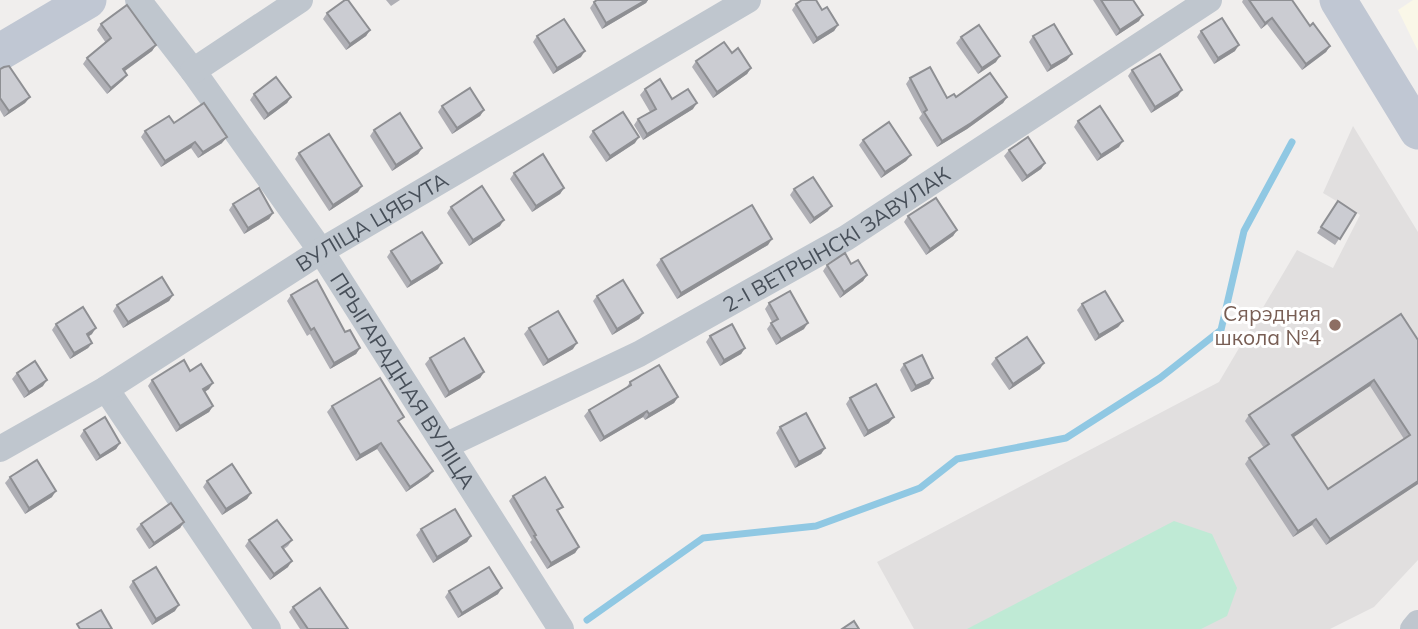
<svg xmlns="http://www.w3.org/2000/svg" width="1418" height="629" font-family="Mulish,sans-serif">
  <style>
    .commercial { fill: #faf7e8 }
    .education { fill: #e1dfdf }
    .green { fill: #bfead5 }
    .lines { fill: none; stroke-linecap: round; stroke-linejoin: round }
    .stream { stroke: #90c8e3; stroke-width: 7 }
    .street { stroke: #bfc6ce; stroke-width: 26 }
    .secondary { stroke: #c0c7d3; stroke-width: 37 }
    .wall { fill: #afafb5; fill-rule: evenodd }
    .shaded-wall { fill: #8e8f93 }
    .building { fill: #cbccd2; stroke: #8e8f93; stroke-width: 2; fill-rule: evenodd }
    .education-dot { fill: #8d6e63; stroke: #fff; stroke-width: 2.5 }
    .labels { text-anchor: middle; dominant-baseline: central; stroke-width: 6; stroke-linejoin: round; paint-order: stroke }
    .street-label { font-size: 21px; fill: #474f59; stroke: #fff }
    .education-label { font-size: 21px; fill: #785e54; stroke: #fff; text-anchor: end }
  </style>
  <rect width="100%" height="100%" fill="#f0eeed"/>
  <path class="commercial" d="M1413 0H1418V51L1398 10Z"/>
  <path class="education" d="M1353 126 1418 232V560L1374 607 1330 629H914L877 562 1219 382 1297 250 1333 268 1360 215 1323 193Z"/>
  <path class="green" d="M1174 521 1212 534 1237 588 1227 616 1201 629H967Z"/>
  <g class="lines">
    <path class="stream" d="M587 620 703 538 816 526 920 488 957 459 1066 438 1160 378 1221 330 1244 231 1292 142"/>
    <g class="street">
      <path id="s1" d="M138 0 193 71 321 251 561 629"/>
      <path d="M193 71 300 0"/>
      <path d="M106 389 268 629"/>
      <path id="s2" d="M445 446 639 354 846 238 1209 0"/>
      <path id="s3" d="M0 449 106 389 321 251 748 0"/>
      <path d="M1413 629 1418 623"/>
    </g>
    <g class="secondary">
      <path d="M1338 0 1418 131"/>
      <path d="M0 52 88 0"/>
    </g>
  </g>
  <g class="wall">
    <path d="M386 0H400L391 6Z"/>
    <path d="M597 0H648L646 3 602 29 590 8 594 2Z"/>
    <path d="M1093 0H1133L1139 21 1116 36Z"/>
    <path d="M1243 0H1292L1310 26 1330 46 1326 52 1302 70 1267 24 1261 29 1242 2Z"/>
    <path d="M796 4 822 10 838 25 834 31 813 44 792 10Z"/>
    <path d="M327 13 370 30 366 36 346 50 323 19Z"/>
    <path d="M101 24 156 45 152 51 125 71 123 80 107 94 83 64 87 58 106 43 97 30Z"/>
    <path d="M1201 31 1235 51 1214 64 1197 37Z"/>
    <path d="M537 36 581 57 553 74 533 42Z"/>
    <path d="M1033 36 1067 60 1047 72 1029 42Z"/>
    <path d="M961 37 996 62 978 74 956 43Z"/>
    <path d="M732 53 751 68 747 74 713 98 692 67 696 61Z"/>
    <path d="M0 69 30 97 25 103 4 117 0 110Z"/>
    <path d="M1132 70 1178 96 1151 113 1128 76Z"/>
    <path d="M910 78 947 98 956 97H1007L1003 103 967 129 937 147 919 118 922 114 906 84Z"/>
    <path d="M645 89 672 99 693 109 643 140 634 125 638 119 650 112 640 95Z"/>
    <path d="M254 94 291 97 287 103 264 120 250 100Z"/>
    <path d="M442 106 484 110 480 116 452 134 438 112Z"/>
    <path d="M1078 121 1119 147 1097 161 1074 127Z"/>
    <path d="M174 123 222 143 198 158 191 148 161 167 141 137 145 131Z"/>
    <path d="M374 130 422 148 418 154 392 171 370 136Z"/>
    <path d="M593 131 635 143 606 162 589 137Z"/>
    <path d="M863 140 911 155 906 161 881 178 859 145Z"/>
    <path d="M1009 150 1045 163 1041 169 1022 182 1004 156Z"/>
    <path d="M299 153 358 192 329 211 295 159Z"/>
    <path d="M514 173 564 188 560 194 532 212 510 179Z"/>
    <path d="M794 189 828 211 810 224 790 195Z"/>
    <path d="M1338 201 1356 213 1335 245 1317 233Z"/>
    <path d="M233 204 273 213 269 219 244 234 229 210Z"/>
    <path d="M451 207 500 226 469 246 447 213Z"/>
    <path d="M908 216 957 230 953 236 926 255 904 222Z"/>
    <path d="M768 245 677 299 656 265 661 259Z"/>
    <path d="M391 251 438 269 407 288 387 257Z"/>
    <path d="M851 264 867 275 863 281 840 298 823 271 827 265Z"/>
    <path d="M173 295 169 301 123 328 113 311 117 305Z"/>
    <path d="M291 295 360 348 356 354 330 369 310 334 307 336 287 301Z"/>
    <path d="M597 296 643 313 639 319 612 335 593 301Z"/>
    <path d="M769 303 804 329 776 345 767 329 772 322 765 309Z"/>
    <path d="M1082 304 1123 321 1118 327 1095 341 1077 310Z"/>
    <path d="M56 324 92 334 88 337 92 343 88 348 70 359 52 330Z"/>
    <path d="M529 328 573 349 543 366 524 334Z"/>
    <path d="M710 336 745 348 741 354 720 366 706 342Z"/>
    <path d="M1418 340V484L1326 545 1312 525 1293 537 1245 464 1249 458 1264 448 1245 421 1249 415ZM1370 386 1404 439 1328 489 1293 437Z"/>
    <path d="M430 358 484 372 480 378 445 398 425 364Z"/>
    <path d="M996 358 1040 369 1009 390 991 364Z"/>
    <path d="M904 364 933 378 929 384 911 392 900 370Z"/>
    <path d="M190 371 209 389 205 392 213 406 209 412 176 432 148 386 152 380Z"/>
    <path d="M17 373 43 386 24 398 12 379Z"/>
    <path d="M630 382 678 397 674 403 645 420 643 417 600 442 584 416 589 410 626 388Z"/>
    <path d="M850 398 889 423 864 437 846 404Z"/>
    <path d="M332 406 399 423 433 471 428 477 406 492 377 449 356 461 327 412Z"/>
    <path d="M780 427 825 448 821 454 795 468 776 433Z"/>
    <path d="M84 430 120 443 116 449 96 461 80 436Z"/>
    <path d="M10 477 52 497 25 514 5 483Z"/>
    <path d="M207 481 251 493 247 499 222 515 203 487Z"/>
    <path d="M513 496 558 512 579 547 575 553 547 569 530 542 532 540 509 501Z"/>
    <path d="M184 522 180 528 149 549 136 529 141 524Z"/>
    <path d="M421 529 471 536 467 542 433 563 416 535Z"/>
    <path d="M249 540H292L288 546 284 549 288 567 270 580 245 546Z"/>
    <path d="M133 581 175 611 152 625 129 587Z"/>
    <path d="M449 591 498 594 458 618 445 597Z"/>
    <path d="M293 607 348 629H300L289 612Z"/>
  </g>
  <g class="shaded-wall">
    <path d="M646 0H648L646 3 602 29 606 23Z"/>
    <path d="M1143 15 1139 21 1116 36 1120 30Z"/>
    <path d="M1272 18 1267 24 1261 29 1265 23Z"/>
    <path d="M838 25 834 31 813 44 817 38Z"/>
    <path d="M370 30 366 36 346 50 350 44Z"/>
    <path d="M156 45 152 51 119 75 123 69Z"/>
    <path d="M1239 45 1235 51 1214 64 1218 58Z"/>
    <path d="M1330 46 1326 52 1302 70 1306 64Z"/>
    <path d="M585 51 581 57 553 74 557 68Z"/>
    <path d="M1072 54 1067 60 1047 72 1051 66Z"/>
    <path d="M1000 56 996 62 978 74 982 68Z"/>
    <path d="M751 68 747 74 713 98 717 92Z"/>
    <path d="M127 75 123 80 107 94 111 88Z"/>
    <path d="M1182 90 1178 96 1151 113 1155 107Z"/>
    <path d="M30 97 25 103 4 117 9 111Z"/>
    <path d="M291 97 287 103 264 120 268 114Z"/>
    <path d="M1007 97 1003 103 967 129 937 147 942 141Z"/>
    <path d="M697 103 693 109 643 140 647 134Z"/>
    <path d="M484 110 480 116 452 134 457 128Z"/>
    <path d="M227 137 222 143 198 158 203 152Z"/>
    <path d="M639 137 635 143 606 162 610 156Z"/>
    <path d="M1123 141 1119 147 1097 161 1101 155Z"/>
    <path d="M195 142 191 148 161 167 165 161Z"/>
    <path d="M422 148 418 154 392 171 396 165Z"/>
    <path d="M911 155 906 161 881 178 885 172Z"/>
    <path d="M1045 163 1041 169 1022 182 1027 176Z"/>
    <path d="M362 186 358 192 329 211 333 205Z"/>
    <path d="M564 188 560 194 532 212 536 206Z"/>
    <path d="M832 206 828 211 810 224 814 218Z"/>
    <path d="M273 213 269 219 244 234 248 228Z"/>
    <path d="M504 220 500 226 469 246 473 240Z"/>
    <path d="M957 230 953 236 926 255 930 249Z"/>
    <path d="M772 239 768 245 677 299 681 293Z"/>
    <path d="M442 263 438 269 407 288 411 282Z"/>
    <path d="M867 275 863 281 840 298 844 292Z"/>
    <path d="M173 295 169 301 123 328 128 322Z"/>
    <path d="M643 313 639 319 612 335 617 329Z"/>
    <path d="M1123 321 1118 327 1095 341 1099 335Z"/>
    <path d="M808 323 804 329 776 345 781 339Z"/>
    <path d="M96 328 92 334 82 340 87 334Z"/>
    <path d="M92 343 88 348 70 359 74 353Z"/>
    <path d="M577 343 573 349 543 366 548 360Z"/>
    <path d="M360 348 356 354 330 369 334 363Z"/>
    <path d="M745 348 741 354 720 366 724 360Z"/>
    <path d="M1044 363 1040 369 1009 390 1013 384Z"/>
    <path d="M484 372 480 378 445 398 449 392Z"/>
    <path d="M933 378 929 384 911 392 916 386Z"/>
    <path d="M47 380 43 386 24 398 29 392Z"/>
    <path d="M1374 380 1370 386 1288 441 1292 435Z"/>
    <path d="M213 383 209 389 199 395 203 389Z"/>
    <path d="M678 397 674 403 645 420 649 414Z"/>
    <path d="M213 406 209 412 176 432 180 426Z"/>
    <path d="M647 411 643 417 600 442 604 437Z"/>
    <path d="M894 417 889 423 864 437 868 431Z"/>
    <path d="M120 443 116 449 96 461 100 456Z"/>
    <path d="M381 443 377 449 356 461 360 455Z"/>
    <path d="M825 448 821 454 795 468 799 462Z"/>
    <path d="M433 471 428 477 406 492 410 487Z"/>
    <path d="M1418 481V484L1326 545 1330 539Z"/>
    <path d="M56 491 52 497 25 514 29 508Z"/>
    <path d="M251 493 247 499 222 515 226 509Z"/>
    <path d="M1316 519 1312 525 1293 537 1298 531Z"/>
    <path d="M184 522 180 528 149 549 154 543Z"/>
    <path d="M471 536 467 542 433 563 437 557Z"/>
    <path d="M579 547 575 553 547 569 551 563Z"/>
    <path d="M292 561 288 567 270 580 274 574Z"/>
    <path d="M502 588 498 594 458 618 462 613Z"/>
    <path d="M179 605 175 611 152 625 156 619Z"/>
  </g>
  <g class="building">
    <path d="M345 0H348L370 30 350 44 327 13Z"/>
    <path d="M597 0H646L606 23 594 2Z"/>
    <path d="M802 0H816L822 10 827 7 838 25 817 38 796 4Z"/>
    <path d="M1101 0H1133L1143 15 1120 30Z"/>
    <path d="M1249 0H1292L1310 26 1313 23 1330 46 1306 64 1272 18 1265 23Z"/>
    <path d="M127 5 156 45 123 69 127 75 111 88 87 58 111 38 101 24Z"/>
    <path d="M1222 18 1239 45 1218 58 1201 31Z"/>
    <path d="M564 19 585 51 557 68 537 36Z"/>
    <path d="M1054 24 1072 54 1051 66 1033 36Z"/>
    <path d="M979 25 1000 56 982 68 961 37Z"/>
    <path d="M724 42 732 53 738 48 751 68 717 92 696 61Z"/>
    <path d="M1160 54 1182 90 1155 107 1132 70Z"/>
    <path d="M9 66 30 97 9 111 0 98V69L4 67Z"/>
    <path d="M930 67 947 98 954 94 956 97 990 73 1007 97 971 123 942 141 924 112 927 110 910 78Z"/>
    <path d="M276 77 291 97 268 114 254 94Z"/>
    <path d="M660 79 672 99 688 89 697 103 647 134 638 119 656 109 645 89Z"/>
    <path d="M470 88 484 110 457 128 442 106Z"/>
    <path d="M204 103 227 137 203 152 195 142 165 161 145 131 169 116 174 123Z"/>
    <path d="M1100 106 1123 141 1101 155 1078 121Z"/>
    <path d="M623 112 639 137 610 156 593 131Z"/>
    <path d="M400 113 422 148 396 165 374 130Z"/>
    <path d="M889 122 911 155 885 172 863 140Z"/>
    <path d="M329 134 362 186 333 205 299 153Z"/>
    <path d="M1028 137 1045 163 1027 176 1009 150Z"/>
    <path d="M543 154 564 188 536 206 514 173Z"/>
    <path d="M813 177 832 206 814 218 794 189Z"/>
    <path d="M482 186 504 220 473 240 451 207Z"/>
    <path d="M259 188 273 213 248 228 233 204Z"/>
    <path d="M936 198 957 230 930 249 908 216Z"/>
    <path d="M1338 201 1356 213 1340 239 1321 227Z"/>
    <path d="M752 205 772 239 681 293 661 259Z"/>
    <path d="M422 232 442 263 411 282 391 251Z"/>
    <path d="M845 253 851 264 858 260 867 275 844 292 827 265Z"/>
    <path d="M162 277 173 295 128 322 117 305Z"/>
    <path d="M317 280 345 332 350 330 360 348 334 363 314 328 311 330 291 295Z"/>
    <path d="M623 280 643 313 617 329 597 296Z"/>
    <path d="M790 291 808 323 781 339 771 323 778 319 769 303Z"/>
    <path d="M1105 291 1123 321 1099 335 1082 304Z"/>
    <path d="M83 307 96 328 87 334 92 343 74 353 56 324Z"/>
    <path d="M558 311 577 343 548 360 529 328Z"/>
    <path d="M1401 314 1418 340V481L1330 539 1316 519 1298 531 1249 458 1269 444 1249 415ZM1374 380 1410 435 1328 489 1292 435Z"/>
    <path d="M732 324 745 348 724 360 710 336Z"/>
    <path d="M1027 337 1044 363 1013 384 996 358Z"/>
    <path d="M464 338 484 372 449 392 430 358Z"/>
    <path d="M922 355 933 378 916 386 904 364Z"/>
    <path d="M184 360 190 371 201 364 213 383 203 389 213 406 180 426 152 380Z"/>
    <path d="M35 361 47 380 29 392 17 373Z"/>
    <path d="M659 365 678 397 649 414 647 411 604 437 589 410 631 385 630 382Z"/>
    <path d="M380 378 404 417 398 421 433 471 410 487 381 443 360 455 332 406Z"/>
    <path d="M876 384 894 417 868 431 850 398Z"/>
    <path d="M806 413 825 448 799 462 780 427Z"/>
    <path d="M105 417 120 443 100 456 84 430Z"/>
    <path d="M37 460 56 491 29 508 10 477Z"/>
    <path d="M232 464 251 493 226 509 207 481Z"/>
    <path d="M545 477 563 507 557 510 579 547 551 563 534 536 536 535 513 496Z"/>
    <path d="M171 503 184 522 154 543 141 524Z"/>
    <path d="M455 509 471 536 437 557 421 529Z"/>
    <path d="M277 520 292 540 282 547 292 561 274 574 249 540Z"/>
    <path d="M156 567 179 605 156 619 133 581Z"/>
    <path d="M489 567 502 588 462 613 449 591Z"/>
    <path d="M320 588 348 629H308L293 607Z"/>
    <path d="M101 610 112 629H80L77 624Z"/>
    <path d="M854 621 859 629H842Z"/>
  </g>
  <circle class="education-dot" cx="1335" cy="325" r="7"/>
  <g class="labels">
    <g class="street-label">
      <text stroke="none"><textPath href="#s3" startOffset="436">ВУЛІЦА ЦЯБУТА</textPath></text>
      <text stroke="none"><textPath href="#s2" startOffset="443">2-І ВЕТРЫНСКІ ЗАВУЛАК</textPath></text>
      <text stroke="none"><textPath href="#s1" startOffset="464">ПРЫГАРАДНАЯ ВУЛІЦА</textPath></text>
    </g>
    <g class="education-label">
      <text x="1321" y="313">Сярэдняя<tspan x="1321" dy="24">школа №4</tspan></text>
    </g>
  </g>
</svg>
